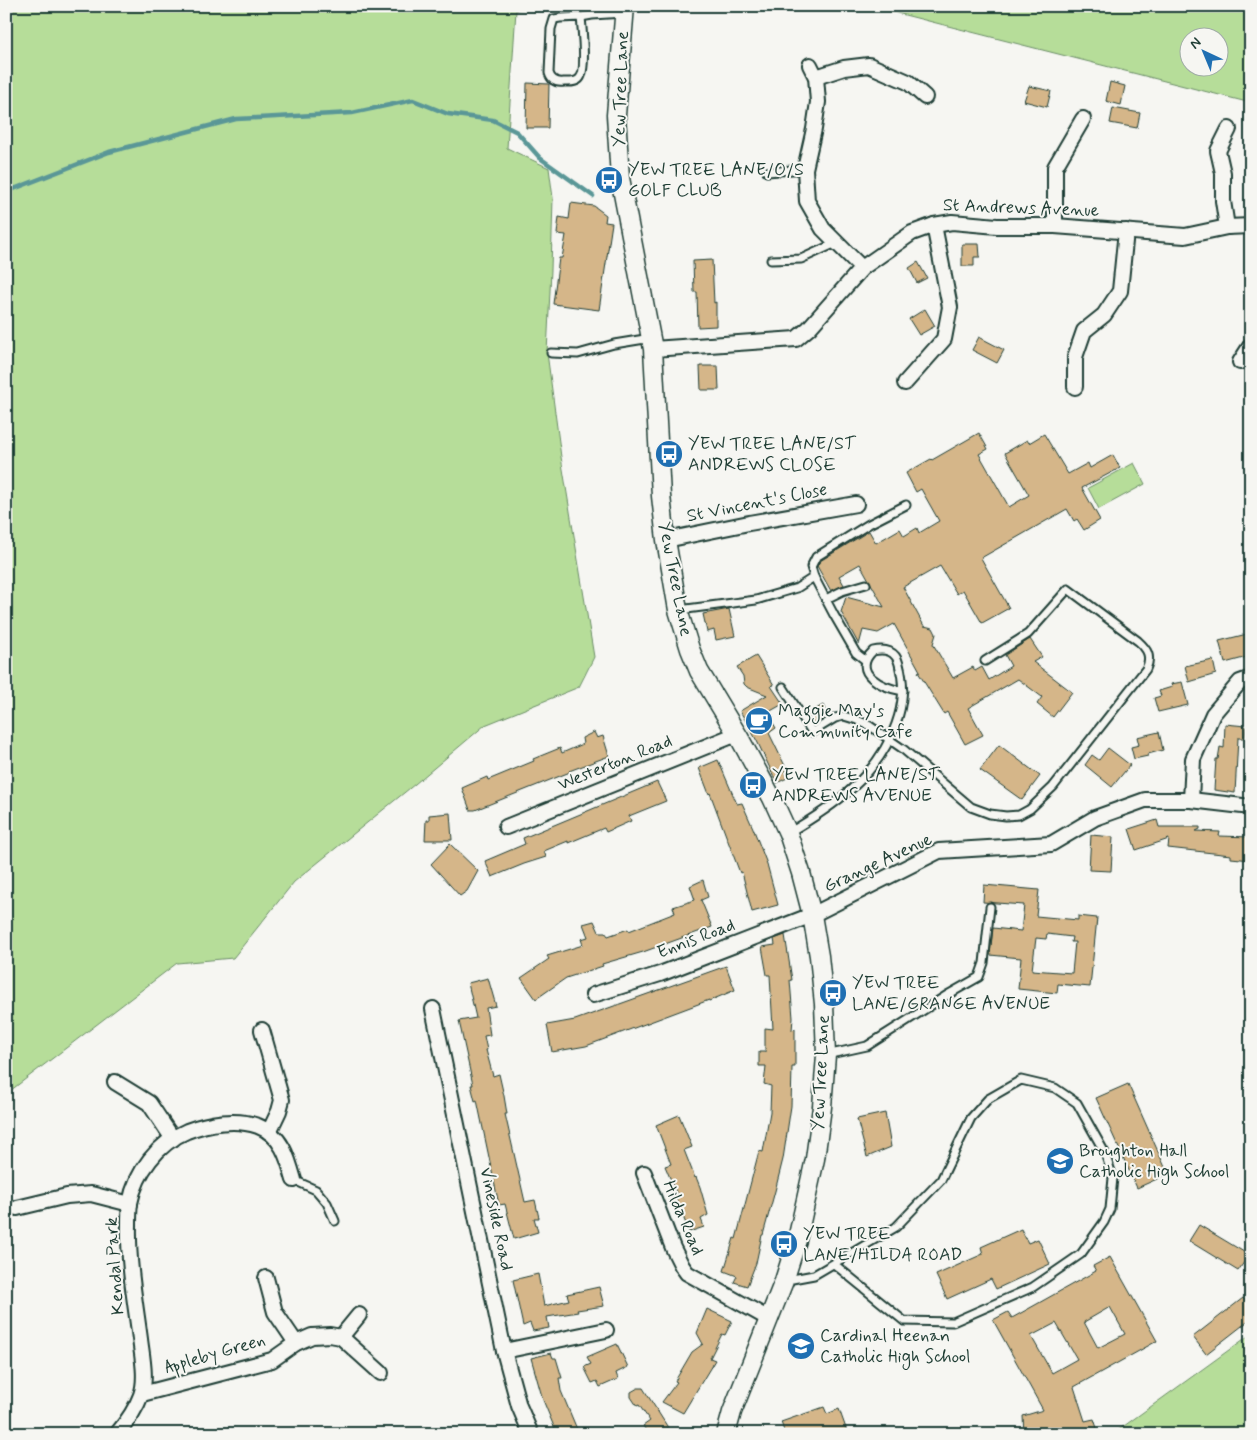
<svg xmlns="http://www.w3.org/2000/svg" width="1257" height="1440" font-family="Mynerve,sans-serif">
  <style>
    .green { fill: #b6dd99; stroke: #6a8d66; fill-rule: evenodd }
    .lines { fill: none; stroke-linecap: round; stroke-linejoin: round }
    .stream { stroke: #5a9797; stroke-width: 4.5 }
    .building { fill: #d5b689; stroke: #1f3d34; fill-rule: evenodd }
    .service-casing { stroke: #1f3d34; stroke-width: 11 }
    .minor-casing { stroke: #1f3d34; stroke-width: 18 }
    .tertiary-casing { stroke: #1f3d34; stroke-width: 21 }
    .service { stroke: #f6f6f2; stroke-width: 7 }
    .minor { stroke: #f6f6f2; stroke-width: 14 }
    .tertiary { stroke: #f6f6f2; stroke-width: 18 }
    .labels { text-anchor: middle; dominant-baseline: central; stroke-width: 4; stroke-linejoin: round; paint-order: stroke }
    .street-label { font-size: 18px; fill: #1f3d34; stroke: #f6f6f2 }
    .poi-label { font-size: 18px; fill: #1f3d34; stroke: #f6f6f2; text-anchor: start }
  </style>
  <rect width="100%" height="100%" fill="#f6f6f2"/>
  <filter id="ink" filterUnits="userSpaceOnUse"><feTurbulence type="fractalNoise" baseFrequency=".02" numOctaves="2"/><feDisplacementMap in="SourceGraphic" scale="10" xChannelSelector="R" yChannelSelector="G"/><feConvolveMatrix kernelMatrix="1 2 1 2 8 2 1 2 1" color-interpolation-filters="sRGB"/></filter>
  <g filter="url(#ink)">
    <g class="green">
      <path d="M6 6H548L516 10 507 148 549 168 553 198 551 270 547 353 561 457 594 657 579 687 485 725 415 784 294 882 233 958 177 963 6 1094Z"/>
      <path d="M890 6H1251V103L889 11ZM1190 38H1220V68H1190Z"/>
      <path d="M1134 463 1145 484 1099 509 1088 488Z"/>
      <path d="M1251 1334V1434H1113Z"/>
    </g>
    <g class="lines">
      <path class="stream" d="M6 192 109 152 236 119 352 113 413 100 448 114 493 120 517 132 540 158 593 196"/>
    </g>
    <g class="building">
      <path d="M1110 82 1125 86 1121 105 1106 101Z"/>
      <path d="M527 83 549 84 548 128H526Z"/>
      <path d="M1029 86 1051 91 1047 107 1024 101Z"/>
      <path d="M1113 108 1140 113 1137 128 1110 123Z"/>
      <path d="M571 203 594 206 606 215 605 222 612 223 599 310 553 304 559 258H562L566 235 557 234 559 217 569 219Z"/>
      <path d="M962 244H979L980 257H974V266H962Z"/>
      <path d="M712 260 714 303 716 302V326L698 327 697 292H694L693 261Z"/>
      <path d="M918 262 927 278 917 283 909 268Z"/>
      <path d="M925 309 935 326 919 335 909 319Z"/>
      <path d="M979 337 1004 350 997 363 972 350Z"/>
      <path d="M700 366H718L719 390H701Z"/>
      <path d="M979 433 988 449 979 454 1009 507 1029 495 1005 453 1027 440 1029 443 1044 434 1068 474 1088 463 1090 468 1113 455 1120 468 1082 488 1100 520 1084 530 1077 519 1074 521 1067 509 981 558 1009 608 982 623 963 590 957 594 940 566 903 587 924 626 933 628 936 634 933 644 953 678 973 667 975 671 982 667 989 680 1011 666 1005 655 1030 639 1042 657 1033 662 1072 692 1053 717 1037 704 1042 697 1018 679 968 708 983 735 965 744 947 712 944 714 918 672 920 671 894 624 878 633 863 630 859 645 841 612 846 597 884 607 860 564 839 576 844 585 831 591 817 566 820 561 869 531 876 543 900 529 904 536 917 528 919 533 939 521 921 489 916 492 906 473 931 459 932 460Z"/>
      <path d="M729 609 735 636 716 640 714 630 707 632 703 614Z"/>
      <path d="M1251 633V656L1225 663 1219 641Z"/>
      <path d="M756 656 774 685 771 686 783 704 767 713 776 728 769 733 787 770 784 772 787 778 777 783 757 741 740 711 767 695 747 687 744 684 743 676 737 667Z"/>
      <path d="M1213 660 1216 674 1189 682 1185 666Z"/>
      <path d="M1182 682 1188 705 1158 712 1154 698 1161 696 1159 691 1172 687 1171 684Z"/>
      <path d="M823 705 828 716 814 725 807 714Z"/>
      <path d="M1225 724 1246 726 1245 738H1238L1235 793 1214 790 1216 759H1218L1220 747 1224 748Z"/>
      <path d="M594 732 597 738 603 736 609 756 569 771 570 772 475 810H470L462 788 487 777 488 780 534 761 533 759 560 748 562 753 583 744 582 738Z"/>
      <path d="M1159 732 1163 750 1148 754V756L1134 759 1131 747 1139 745 1137 737Z"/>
      <path d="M999 745 1040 776 1022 800 980 770Z"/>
      <path d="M1108 748 1130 765 1112 787 1085 765 1092 755 1099 760Z"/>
      <path d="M718 760 737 804 742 803 753 828 767 864 778 905 752 912 742 872 740 873 710 793 709 794 699 768Z"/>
      <path d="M657 782 666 801 629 816 631 821 606 832 604 828 568 843V841L544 851 546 857 524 864 492 877 485 861 525 844 523 838Z"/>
      <path d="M450 813 452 840H425L426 820H429V815Z"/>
      <path d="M1157 820 1159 827H1200V829L1196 831 1220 832 1219 836 1251 837V860L1231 858V855L1168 848 1169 839 1136 850 1129 829Z"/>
      <path d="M1091 835 1113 837 1111 871 1089 870Z"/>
      <path d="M450 844 478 871 467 891 460 896 431 864Z"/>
      <path d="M703 880 708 897 701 900 712 927 643 952 602 964 603 966 566 978 536 999 521 978 549 959 547 956 583 945 581 939 588 937 583 924 594 921 599 932H605L608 936 628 929 629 931 675 913 673 907 695 900 690 886Z"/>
      <path d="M984 885 1039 890 1036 916 1078 920V916L1097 918 1090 987 1058 984 1057 993 1018 989 1021 958 990 955 993 928 1021 931 1024 905 983 902ZM1047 934 1072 937 1071 942H1075L1072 973 1032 970 1036 938 1046 939Z"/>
      <path d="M785 935 792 980H790L793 1018 792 1030 795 1029V1067H792L791 1106 783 1159 775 1191 763 1235H762L756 1263 747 1286 734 1282 737 1276 724 1271 734 1238 736 1239 759 1151 763 1152 770 1112 771 1086 764 1084 766 1066H759V1052H765V1028L773 1029 770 975H767L762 947 775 945 774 939Z"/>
      <path d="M726 966 735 990 709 1001V1000L586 1046 552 1052 547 1025 575 1020Z"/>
      <path d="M488 978 496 1006 486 1008 490 1035 484 1036 487 1050H486L493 1076 499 1074 504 1096 507 1114H505L525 1202 535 1200 539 1218H534L538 1232 514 1239 505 1204 499 1205 477 1100 475 1101 471 1085H473L459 1021 476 1018 468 983Z"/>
      <path d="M1128 1084 1168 1174 1137 1188 1096 1098Z"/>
      <path d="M885 1113 891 1147 867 1157 857 1119Z"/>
      <path d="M679 1115 692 1147 684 1150 695 1178 696 1177 700 1187 708 1215 701 1219 704 1227 689 1232 676 1198 678 1197 665 1166 671 1164 656 1125Z"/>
      <path d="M1199 1225 1249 1255 1238 1271 1189 1241Z"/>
      <path d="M1021 1229 1028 1243 1038 1239 1050 1264 996 1289 991 1279 947 1299 936 1275 983 1254 981 1247Z"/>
      <path d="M1110 1257 1157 1341 1074 1387 1085 1421 1094 1419 1099 1434H1024L1023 1416 1043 1410 993 1320 1008 1312 1012 1318 1096 1271 1093 1266ZM1110 1307 1125 1334 1098 1348 1084 1322ZM1056 1323 1077 1359 1052 1373 1031 1336Z"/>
      <path d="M538 1274 544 1306 569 1300 567 1294 599 1287 604 1306 577 1310 578 1312 547 1317 549 1328 533 1331 530 1323 523 1326 513 1280Z"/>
      <path d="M1243 1298 1251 1307V1319L1206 1354 1193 1337Z"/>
      <path d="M707 1309 732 1321 725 1335 722 1334 710 1358 715 1360 683 1413 662 1402 677 1382 675 1381 692 1352 703 1344 697 1333Z"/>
      <path d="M617 1344 628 1367 616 1373 618 1379 600 1387 597 1381 592 1383 584 1367 591 1364 587 1357Z"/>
      <path d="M551 1353 553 1358H556L562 1378H559L561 1391 579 1434H557L543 1400 531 1358Z"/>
      <path d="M638 1388H643L672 1434H649L643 1426 650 1421 639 1405 637 1406 631 1397V1392Z"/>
      <path d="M824 1407 827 1414 839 1409 848 1434H785L781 1422Z"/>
    </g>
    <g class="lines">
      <defs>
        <g id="service">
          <path d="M581 17C582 28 587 73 579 79 575 83 568 82 564 82 556 83 551 80 549 73L551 29 554 19 560 18 581 17 592 15 624 13"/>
          <path d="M767 172 805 169"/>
          <path d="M771 260 801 259 836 243"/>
          <path d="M551 353 578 354 614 344 651 338"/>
          <path d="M826 599 842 591 866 584"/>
          <path d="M679 610 756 600 797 588 814 577"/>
          <path d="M865 660 856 653 834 615 814 577 811 567 816 557 869 524 906 505"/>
          <path d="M783 687 812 732 835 718 844 716 857 720 870 726 903 749 971 807 990 814 1006 816 1019 815 1030 809 1053 787 1146 669C1152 656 1147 649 1138 641L1068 589 1028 634 985 661"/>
          <path d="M788 833C833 807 878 776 896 724 903 704 905 686 899 664 896 651 885 648 873 651 850 673 883 688 903 691"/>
          <path d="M826 1055 867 1046 949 994 979 977 984 963 990 907"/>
          <path d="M294 1180 316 1190 327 1203 335 1221"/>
          <path d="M787 1280 814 1275 896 1227 941 1180 971 1118 988 1099 1021 1080 1055 1088 1077 1103 1105 1153 1113 1178 1110 1209 1104 1222 1081 1254 1033 1287 953 1322 904 1321 834 1264"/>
        </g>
        <g id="minor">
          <path d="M810 65 816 77 818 102 814 129 805 169 807 201 823 229 862 268"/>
          <path d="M816 77 844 68 869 65 908 82 925 97"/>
          <path d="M1055 226V167L1083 119"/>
          <path d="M1227 227 1223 201V173L1218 151 1229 129"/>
          <path d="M653 349 796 339 809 328 862 268 912 233 934 225 952 222 997 226H1055L1185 236 1227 227 1251 226"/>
          <path d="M1240 362 1251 345"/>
          <path d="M905 383 944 339 950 307 934 225"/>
          <path d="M1075 387V357L1084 331 1104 315 1120 291 1126 231"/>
          <path d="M666 540 749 523 856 504"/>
          <path d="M1191 800 1193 759 1213 714 1240 682 1251 678"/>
          <path d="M506 827 737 734"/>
          <path d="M593 995 660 974 812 915 939 851 1051 844 1095 818 1145 800H1191L1251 807"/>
          <path d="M433 1009 504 1351 519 1406 531 1434"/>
          <path d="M262 1030 282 1100 279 1111 269 1132"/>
          <path d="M115 1082 149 1103 173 1139"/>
          <path d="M644 1173 673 1248 682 1266 687 1273 769 1319"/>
          <path d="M17 1208 67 1196 91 1194 130 1204"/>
          <path d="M266 1278 275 1312 296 1343"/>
          <path d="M359 1315 341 1337 381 1373"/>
          <path d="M504 1351 606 1330"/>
          <path d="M142 1394 272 1360 296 1343 312 1336 330 1335 341 1337"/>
          <path d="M117 1434C126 1423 136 1409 141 1395 147 1379 142 1356 140 1339 135 1301 128 1263 129 1225 129 1218 129 1210 130 1203 136 1172 158 1143 187 1131 208 1123 236 1118 258 1126 282 1135 288 1158 294 1180"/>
        </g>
        <path id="tertiary" d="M625 6 616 115 620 178 653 349 661 496 666 540 678 610 690 649 699 671 740 739 772 798 788 833 801 873 812 915 819 956 824 1004 826 1055 822 1107 815 1159 797 1240 784 1281 732 1412 726 1434"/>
      </defs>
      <use href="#service" class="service-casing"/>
      <use href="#minor" class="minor-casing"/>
      <use href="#tertiary" class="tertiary-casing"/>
      <use href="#service" class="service"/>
      <use href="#minor" class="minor"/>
      <use href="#tertiary" class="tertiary"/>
    </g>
  </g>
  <defs>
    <symbol id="bus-disc" viewBox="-11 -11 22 22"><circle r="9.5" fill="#1f6fb2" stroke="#f6f6f2"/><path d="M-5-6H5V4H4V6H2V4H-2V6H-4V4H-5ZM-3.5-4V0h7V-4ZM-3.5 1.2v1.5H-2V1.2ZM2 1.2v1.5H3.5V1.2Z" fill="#fff"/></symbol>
    <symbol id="cafe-disc" viewBox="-11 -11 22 22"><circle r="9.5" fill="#1f6fb2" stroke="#f6f6f2"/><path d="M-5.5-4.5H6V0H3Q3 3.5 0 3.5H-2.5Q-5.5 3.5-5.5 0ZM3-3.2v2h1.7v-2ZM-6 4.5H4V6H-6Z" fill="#fff"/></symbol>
    <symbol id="school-disc" viewBox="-11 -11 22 22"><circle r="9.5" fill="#1f6fb2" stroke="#f6f6f2"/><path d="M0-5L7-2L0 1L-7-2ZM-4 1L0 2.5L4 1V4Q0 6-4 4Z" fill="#fff"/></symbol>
  </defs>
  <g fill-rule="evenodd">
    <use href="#bus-disc" x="593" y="164" width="32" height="32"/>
    <use href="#bus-disc" x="653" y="438" width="32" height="32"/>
    <use href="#cafe-disc" x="743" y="705" width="32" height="32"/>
    <use href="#bus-disc" x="737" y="769" width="32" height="32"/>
    <use href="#bus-disc" x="817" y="977" width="32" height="32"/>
    <use href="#school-disc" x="1044" y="1145" width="32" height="32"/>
    <use href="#bus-disc" x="768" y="1228" width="32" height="32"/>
    <use href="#school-disc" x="785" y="1330" width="32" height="32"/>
  </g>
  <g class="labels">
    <g class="street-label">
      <text transform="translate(621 89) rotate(-88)">Yew Tree Lane</text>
      <text transform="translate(1021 208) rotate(2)">St Andrews Avenue</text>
      <text transform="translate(757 503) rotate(-11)">St Vincent's Close</text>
      <text transform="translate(675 579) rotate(79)">Yew Tree Lane</text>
      <text transform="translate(615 763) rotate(-22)">Westerton Road</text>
      <text transform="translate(878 863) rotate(-25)">Grange Avenue</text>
      <text transform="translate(696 939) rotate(-21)">Ennis Road</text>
      <text transform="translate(821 1073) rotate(-87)">Yew Tree Lane</text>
      <text transform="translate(683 1218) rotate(67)">Hilda Road</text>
      <text transform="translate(496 1219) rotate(78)">Vineside Road</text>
      <text transform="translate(115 1266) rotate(-94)">Kendal Park</text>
      <text transform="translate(215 1354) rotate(-16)">Appleby Green</text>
    </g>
    <g class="poi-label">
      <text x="628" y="170">YEW TREE LANE/O/S<tspan x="628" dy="21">GOLF CLUB</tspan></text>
      <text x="688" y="444">YEW TREE LANE/ST<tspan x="688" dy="21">ANDREWS CLOSE</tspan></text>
      <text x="778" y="711">Maggie May's<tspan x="778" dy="21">Community Cafe</tspan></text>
      <text x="772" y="775">YEW TREE LANE/ST<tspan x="772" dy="21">ANDREWS AVENUE</tspan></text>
      <text x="852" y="983">YEW TREE<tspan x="852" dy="21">LANE/GRANGE AVENUE</tspan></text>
      <text x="1079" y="1151">Broughton Hall<tspan x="1079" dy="21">Catholic High School</tspan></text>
      <text x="803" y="1234">YEW TREE<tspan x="803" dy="21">LANE/HILDA ROAD</tspan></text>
      <text x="820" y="1336">Cardinal Heenan<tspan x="820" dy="21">Catholic High School</tspan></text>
    </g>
  </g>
  <rect width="1257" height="1440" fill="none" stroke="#f6f6f2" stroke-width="25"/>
  <rect x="12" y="12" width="1232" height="1415" fill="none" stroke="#1f3d34" stroke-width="2" filter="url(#ink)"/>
  <g transform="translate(1204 52) rotate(316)"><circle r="24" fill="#f6f6f2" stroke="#a0aca6"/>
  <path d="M0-4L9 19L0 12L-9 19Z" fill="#1f6fb2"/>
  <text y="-8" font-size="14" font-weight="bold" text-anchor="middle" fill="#1f3d34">N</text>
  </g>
</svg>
